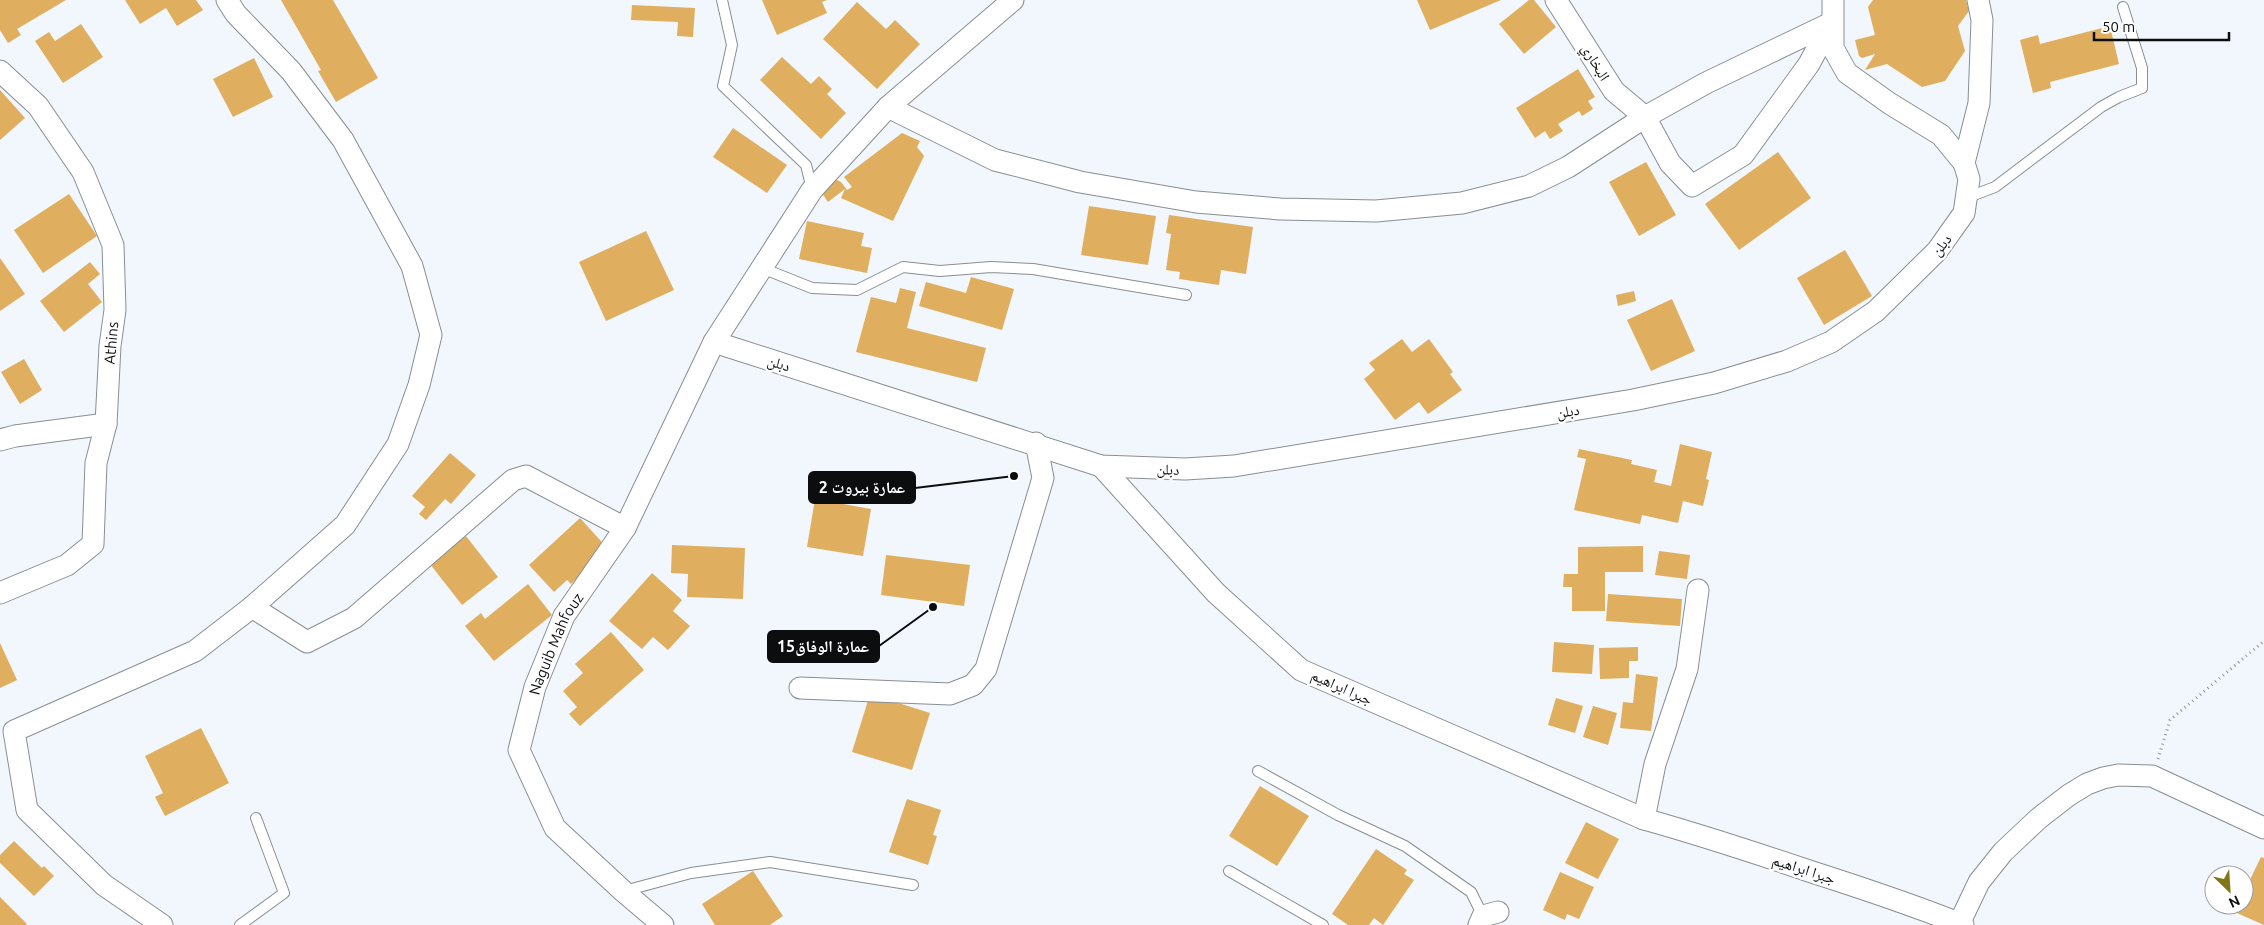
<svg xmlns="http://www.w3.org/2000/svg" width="2264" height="925" font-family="Ubuntu,'Noto Naskh Arabic',sans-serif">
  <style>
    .building { fill: #dfaf5f }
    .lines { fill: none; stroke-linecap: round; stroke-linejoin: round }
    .service-casing { stroke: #888e92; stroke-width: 12 }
    .minor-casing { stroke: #888e92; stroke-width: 23 }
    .path { stroke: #919599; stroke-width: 3; stroke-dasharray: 1 4; stroke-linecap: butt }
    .service { stroke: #fff; stroke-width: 10 }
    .minor { stroke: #fff; stroke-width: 21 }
    .labels { text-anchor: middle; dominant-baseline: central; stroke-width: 5; stroke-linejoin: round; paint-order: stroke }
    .street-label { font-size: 15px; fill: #0b0d0f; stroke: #fff }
    .leader { fill: none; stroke: #0b0d0f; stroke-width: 2 }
    .callout-dot { fill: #0b0d0f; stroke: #fff; stroke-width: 2 }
    .callout { fill: #0b0d0f; stroke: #0b0d0f; stroke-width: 2 }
    .callout-label { font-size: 16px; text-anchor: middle; font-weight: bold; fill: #fff }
  </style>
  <rect width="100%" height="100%" fill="#f1f7fc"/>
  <g class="building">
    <path d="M0 0H66L17 29 21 35 8 43 0 30Z"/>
    <path d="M125 0H196L203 10 177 26 166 8 140 24Z"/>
    <path d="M281 0H333L378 78 336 102 318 71 321 70Z"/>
    <path d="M762 0H827L822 2 827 13 777 35Z"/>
    <path d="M1417 0H1501L1430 30Z"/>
    <path d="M1529 0H1534L1556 27 1524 54 1499 24Z"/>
    <path d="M1873 0H1966L1969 11 1958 26 1965 51 1945 81 1922 87 1887 64 1865 70 1875 54 1862 58 1859 56 1855 40 1875 35 1868 7Z"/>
    <path d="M857 2 886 29 895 20 920 44 877 89 823 39Z"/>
    <path d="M632 5 695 8 693 37 677 36 678 22 631 20Z"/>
    <path d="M81 24 103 57 63 83 35 41 49 32 55 41Z"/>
    <path d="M2110 26 2119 64 2050 82 2051 88 2033 93 2020 40 2038 35 2040 44Z"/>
    <path d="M782 57 811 84 819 76 832 89 827 94 846 113 821 139 760 80Z"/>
    <path d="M254 58 273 97 233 117 213 79Z"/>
    <path d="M1578 69 1595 97 1588 101 1593 109 1582 116 1579 111 1558 124 1563 131 1550 139 1545 131 1535 138 1516 108Z"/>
    <path d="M0 90 25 118 0 140Z"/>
    <path d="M733 128 787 165 767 193 713 157Z"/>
    <path d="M902 133 920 141 917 147 924 156 893 221 841 198 845 189 828 202 820 190 835 179 841 182 847 190 852 187 844 177Z"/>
    <path d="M1778 152 1811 198 1739 250 1705 204Z"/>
    <path d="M1646 162 1676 215 1639 236 1609 182Z"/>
    <path d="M69 194 97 236 43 273 14 230Z"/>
    <path d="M1089 206 1156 216 1148 265 1081 255Z"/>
    <path d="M1169 215 1253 227 1246 274 1221 270 1219 285 1179 279 1180 272 1166 270 1171 234 1166 233Z"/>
    <path d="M807 221 864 233 861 246 872 248 867 273 799 259Z"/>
    <path d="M646 231 674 290 606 321 579 262Z"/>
    <path d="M1845 250 1872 296 1824 325 1797 278Z"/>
    <path d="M0 258 25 294 0 311Z"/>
    <path d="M90 262 100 274 88 284 102 302 64 332 40 301Z"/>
    <path d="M971 277 1014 289 1002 330 919 306 926 282 966 293Z"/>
    <path d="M900 288 916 292 907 328 986 348 977 382 856 352 871 297 896 303Z"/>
    <path d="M1634 291 1636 301 1618 306 1616 295Z"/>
    <path d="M1672 299 1695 351 1651 371 1627 320Z"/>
    <path d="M1402 339 1412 352 1429 339 1453 372 1450 374 1462 390 1428 414 1419 402 1395 420 1364 379 1375 370 1369 363Z"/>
    <path d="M24 359 42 390 20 404 1 372Z"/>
    <path d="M1680 444 1712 452 1706 479 1709 480 1703 506 1683 501 1678 523 1642 515 1640 524 1574 510 1586 459 1577 457 1579 449 1632 460 1631 464 1657 470 1654 482 1671 486Z"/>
    <path d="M450 453 476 475 451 504 445 499 426 520 419 514 425 507 412 496Z"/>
    <path d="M815 499 871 509 863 556 807 547Z"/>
    <path d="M580 518 609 550 571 584 567 580 554 592 529 565Z"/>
    <path d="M466 536 498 577 462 605 430 564Z"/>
    <path d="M672 545 745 548 743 599 687 597 688 574 671 573Z"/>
    <path d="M1643 546V572H1605V611H1572V587H1563L1564 574H1578V547Z"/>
    <path d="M1659 551 1690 555 1687 579 1655 575Z"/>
    <path d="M886 555 970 565 964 606 881 595Z"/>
    <path d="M652 573 682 600 673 611 690 626 668 650 653 637 642 649 609 621Z"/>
    <path d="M528 584 552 615 494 661 465 626 481 613 485 619Z"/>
    <path d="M1608 594 1682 599 1680 626 1606 621Z"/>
    <path d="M611 632 644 670 580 726 569 714 577 707 563 691 583 673 575 664Z"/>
    <path d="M1554 642 1594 645 1592 674 1552 672Z"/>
    <path d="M0 643 17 680 0 688Z"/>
    <path d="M1638 647V661H1629V678L1600 679 1599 648Z"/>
    <path d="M1636 674 1658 677 1651 731 1620 728 1623 702 1633 703Z"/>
    <path d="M870 694 930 713 912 770 852 752Z"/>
    <path d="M1556 698 1583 706 1575 733 1548 725Z"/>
    <path d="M1593 706 1617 713 1608 745 1583 737Z"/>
    <path d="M201 728 229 783 165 816 155 797 163 793 145 756Z"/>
    <path d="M1260 786 1309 816 1277 866 1229 836Z"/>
    <path d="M907 799 941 810 933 835 937 836 928 865 889 852Z"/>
    <path d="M1586 822 1619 839 1598 879 1565 863Z"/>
    <path d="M14 841 42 868 44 866 54 876 34 896 0 863V855Z"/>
    <path d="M1376 849 1407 870 1404 874 1414 880 1383 925 1374 918 1369 925H1348L1332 914Z"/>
    <path d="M2261 857 2264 858V925L2230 910 2233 905H2244V892Z"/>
    <path d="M753 871 783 916 770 925H715L702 904Z"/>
    <path d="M1560 872 1594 887 1579 919 1567 914 1565 920 1543 910Z"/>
    <path d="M0 897 26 923 27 925H0Z"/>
  </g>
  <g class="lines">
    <defs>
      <g id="service">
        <path d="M722 0 732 45 723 86 806 165 812 189"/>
        <path d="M1966 198 1995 187 2101 107 2119 97 2142 88V68L2123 7"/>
        <path d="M762 268 812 288 857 290 903 267 940 271 991 267 1033 269 1186 295"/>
        <path d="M1258 771 1338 815 1405 846 1471 892 1483 916"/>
        <path d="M1229 871 1323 925"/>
        <path d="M624 891 691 873 770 862 913 885"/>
        <path d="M240 925 284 893 256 818"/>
      </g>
      <g id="minor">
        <path d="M227 0 236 14 291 71 343 140 412 266 431 335 419 385 398 444 345 525 252 607"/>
        <path d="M1556 0 1614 91 1645 117 1670 163 1692 186 1743 155 1809 64 1831 23"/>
        <path d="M0 71 38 106 83 172 113 245 115 310 110 346 106 424 96 463 93 544 67 565 0 593"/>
        <path d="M888 107 995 160 1080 182 1196 202 1280 209 1376 211 1462 203 1529 186 1568 167 1645 117 1706 83 1831 23"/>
        <path d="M1964 163 1979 103 1982 20 1978 0"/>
        <path d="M714 342 1101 466 1185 469 1234 466 1633 400 1714 383 1787 361 1831 342 1876 311 1937 251 1964 213 1969 179 1964 163 1941 135 1889 103 1847 73 1833 48V0"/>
        <path d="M0 440 15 436 106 424"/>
        <path d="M1101 466 1216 593 1301 670 1644 819C1701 835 1756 853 1812 872 1862 888 1913 905 1963 925"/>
        <path d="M800 688 950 694 973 685 986 669 1043 478 1036 443"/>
        <path d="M1644 819 1655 764 1687 669 1698 590"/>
        <path d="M1959 924 1979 882 2003 852 2038 819 2069 795 2087 784 2103 778 2118 775 2152 776 2264 828"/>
        <path d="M162 925 104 885 27 810 14 731 195 651 252 607 307 642 354 618 513 480 526 476 625 528"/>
        <path id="s1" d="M663 925 623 891 555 828 519 750 535 687 564 616 625 528 714 342 812 190 888 107 1013 0"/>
        <path d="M1479 925 1483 916 1498 912"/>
      </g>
    </defs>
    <use href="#service" class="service-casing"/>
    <use href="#minor" class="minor-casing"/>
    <path class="path" d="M2158 759 2170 720 2264 641"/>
    <use href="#service" class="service"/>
    <use href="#minor" class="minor"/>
  </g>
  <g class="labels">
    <g class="street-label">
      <text transform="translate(1596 62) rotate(59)">البخاري</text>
      <text transform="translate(1941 245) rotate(-52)">دبلن</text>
      <text transform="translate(111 343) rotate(-85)">Athins</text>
      <text transform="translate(779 363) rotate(17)">دبلن</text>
      <text transform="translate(1568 411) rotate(-9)">دبلن</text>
      <text transform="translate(1168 469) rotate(2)">دبلن</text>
      <text stroke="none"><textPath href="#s1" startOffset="344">Naguib Mahfouz</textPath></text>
      <text transform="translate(1342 687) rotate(24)">جبرا ابراهيم</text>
      <text transform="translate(1804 869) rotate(18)">جبرا ابراهيم</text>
    </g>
  </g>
  <path class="leader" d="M1014 476L915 488M933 607L879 646"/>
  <g class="callout-dot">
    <circle cx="1014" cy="476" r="5"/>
    <circle cx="933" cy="607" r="5"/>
  </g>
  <g class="callout">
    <rect x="809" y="472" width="106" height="31" rx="5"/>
    <rect x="768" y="631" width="111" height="31" rx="5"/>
  </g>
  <g class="callout-label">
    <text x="862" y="493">عمارة بيروت 2</text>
    <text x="823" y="652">عمارة الوفاق15</text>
  </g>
  <g transform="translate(2229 890) rotate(155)"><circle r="24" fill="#ffffff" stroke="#9d9e9f"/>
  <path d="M0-4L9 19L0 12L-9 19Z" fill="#827518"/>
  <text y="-8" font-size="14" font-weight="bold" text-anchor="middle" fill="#0b0d0f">N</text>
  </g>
  <path d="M2094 32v8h135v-8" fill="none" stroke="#0b0d0f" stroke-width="2.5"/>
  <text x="2102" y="32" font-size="15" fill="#0b0d0f" stroke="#ffffff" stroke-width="4" paint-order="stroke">50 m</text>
</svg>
